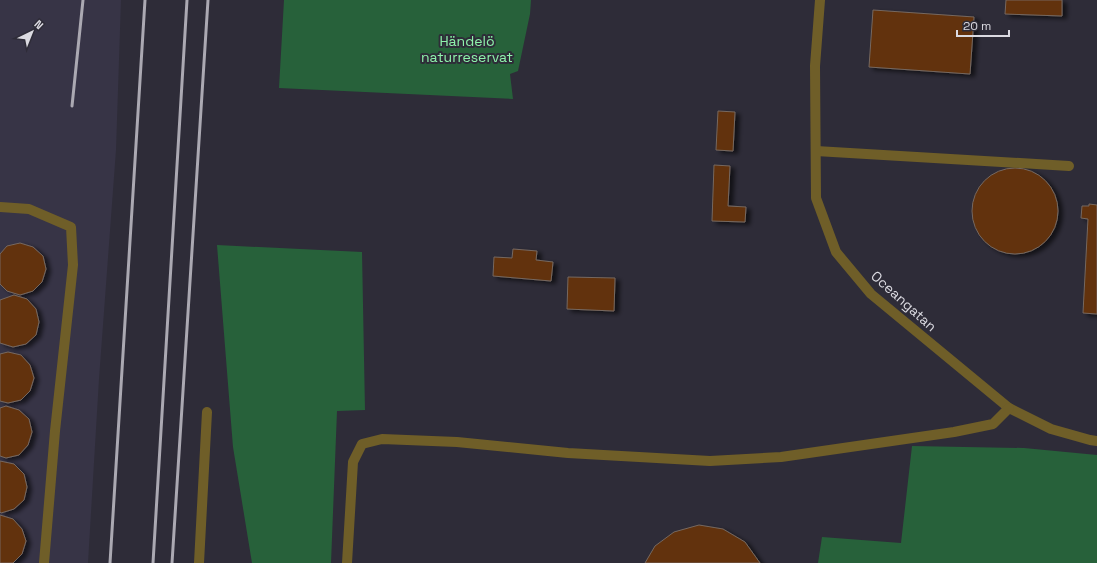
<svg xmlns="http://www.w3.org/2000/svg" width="1097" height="563" font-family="'Space Grotesk',sans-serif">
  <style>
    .built { fill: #373446 }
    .green { fill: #27613a }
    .building { fill: #623109; stroke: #766860; filter: url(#shadow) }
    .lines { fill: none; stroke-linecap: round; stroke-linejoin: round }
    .lane { stroke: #6f5e28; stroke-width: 10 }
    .street { stroke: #6f5e28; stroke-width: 10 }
    .rail { stroke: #aba9b2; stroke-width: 3 }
    .labels { text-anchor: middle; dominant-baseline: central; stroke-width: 4; stroke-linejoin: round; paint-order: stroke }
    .park-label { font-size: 14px; fill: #8ef3ab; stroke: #2e2c38 }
    .street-label { font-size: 14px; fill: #dbdae1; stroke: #2e2c38 }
  </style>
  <defs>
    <filter id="shadow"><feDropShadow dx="4.5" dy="2.5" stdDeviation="2" flood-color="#0009"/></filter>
  </defs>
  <rect width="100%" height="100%" fill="#2e2c38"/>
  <path class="built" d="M0 0H121L116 150 99 379 88 563H0Z"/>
  <g class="green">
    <path d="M284 0H531L530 14 518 71 510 74 513 99 279 88Z"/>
    <path d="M217 245 362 252 365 410 337 411 331 563H252L233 447Z"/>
    <path d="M912 446 1024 448 1097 455V563H818L822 537 901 543Z"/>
  </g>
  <g class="building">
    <path d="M1006 0H1062V16L1005 14Z"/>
    <path d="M873 10 974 17 970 74 869 67Z"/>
    <path d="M718 111 735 112 733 151 716 150Z"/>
    <path d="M714 165 730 166 728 206 746 207 745 222 712 221Z"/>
    <circle cx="1015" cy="211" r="43"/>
    <path d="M1089 204 1097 205V314L1083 313 1088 219 1081 218 1082 206H1089Z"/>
    <path d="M20 243 33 247 43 256 46 269 42 282 33 291 20 295 7 291 0 284V254L7 246Z"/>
    <path d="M513 249 537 251 536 260 553 262 551 281 493 276 494 257 512 258Z"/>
    <path d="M568 277 615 278 614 311 567 309Z"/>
    <path d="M14 295 27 299 36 309 39 322 36 335 26 344 13 347 0 343V300Z"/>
    <path d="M8 352 21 355 30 365 34 378 30 391 21 400 8 403 0 401V354Z"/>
    <path d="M6 406 19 410 29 419 32 432 28 445 19 455 6 458 0 456V408Z"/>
    <path d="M0 461 14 464 24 474 27 487 24 500 14 509 1 513 0 512Z"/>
    <path d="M0 515 13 519 22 529 26 541 22 554 13 563H0Z"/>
    <path d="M699 525 723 529 745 542 760 563H645L655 546 674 532Z"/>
  </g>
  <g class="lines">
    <g class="lane">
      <path d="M816 151 1069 166"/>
      <path d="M0 207 29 209 71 227 73 265 55 431 44 563"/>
    </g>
    <g class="street">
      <path d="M820 0 815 66 816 198 836 252 871 294 1009 408 1051 429 1090 440 1097 441"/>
      <path d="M199 563 207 412"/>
      <path d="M347 563 353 462 362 444 382 439 457 442 568 453 710 461 781 457 954 432 993 424 1009 408"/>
    </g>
    <g class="rail">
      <path d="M72 106 83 0"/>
      <path d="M110 563 145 0"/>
      <path d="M153 563 187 0"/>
      <path d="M172 563 208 0"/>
    </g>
  </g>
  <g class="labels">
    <g class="park-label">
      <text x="467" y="41">Händelö<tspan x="467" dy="16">naturreservat</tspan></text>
    </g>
    <g class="street-label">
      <text transform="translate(904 301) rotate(42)">Oceangatan</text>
    </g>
  </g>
  <g transform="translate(32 32) rotate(43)" stroke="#2e2c38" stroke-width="3" paint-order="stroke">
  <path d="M0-3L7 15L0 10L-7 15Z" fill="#dbdae1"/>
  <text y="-6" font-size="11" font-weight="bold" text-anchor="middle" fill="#dbdae1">N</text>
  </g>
  <path d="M957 30v6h52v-6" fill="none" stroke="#dbdae1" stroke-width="2"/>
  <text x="963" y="30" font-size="12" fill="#dbdae1" stroke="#2e2c38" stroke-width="3" paint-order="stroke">20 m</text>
</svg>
